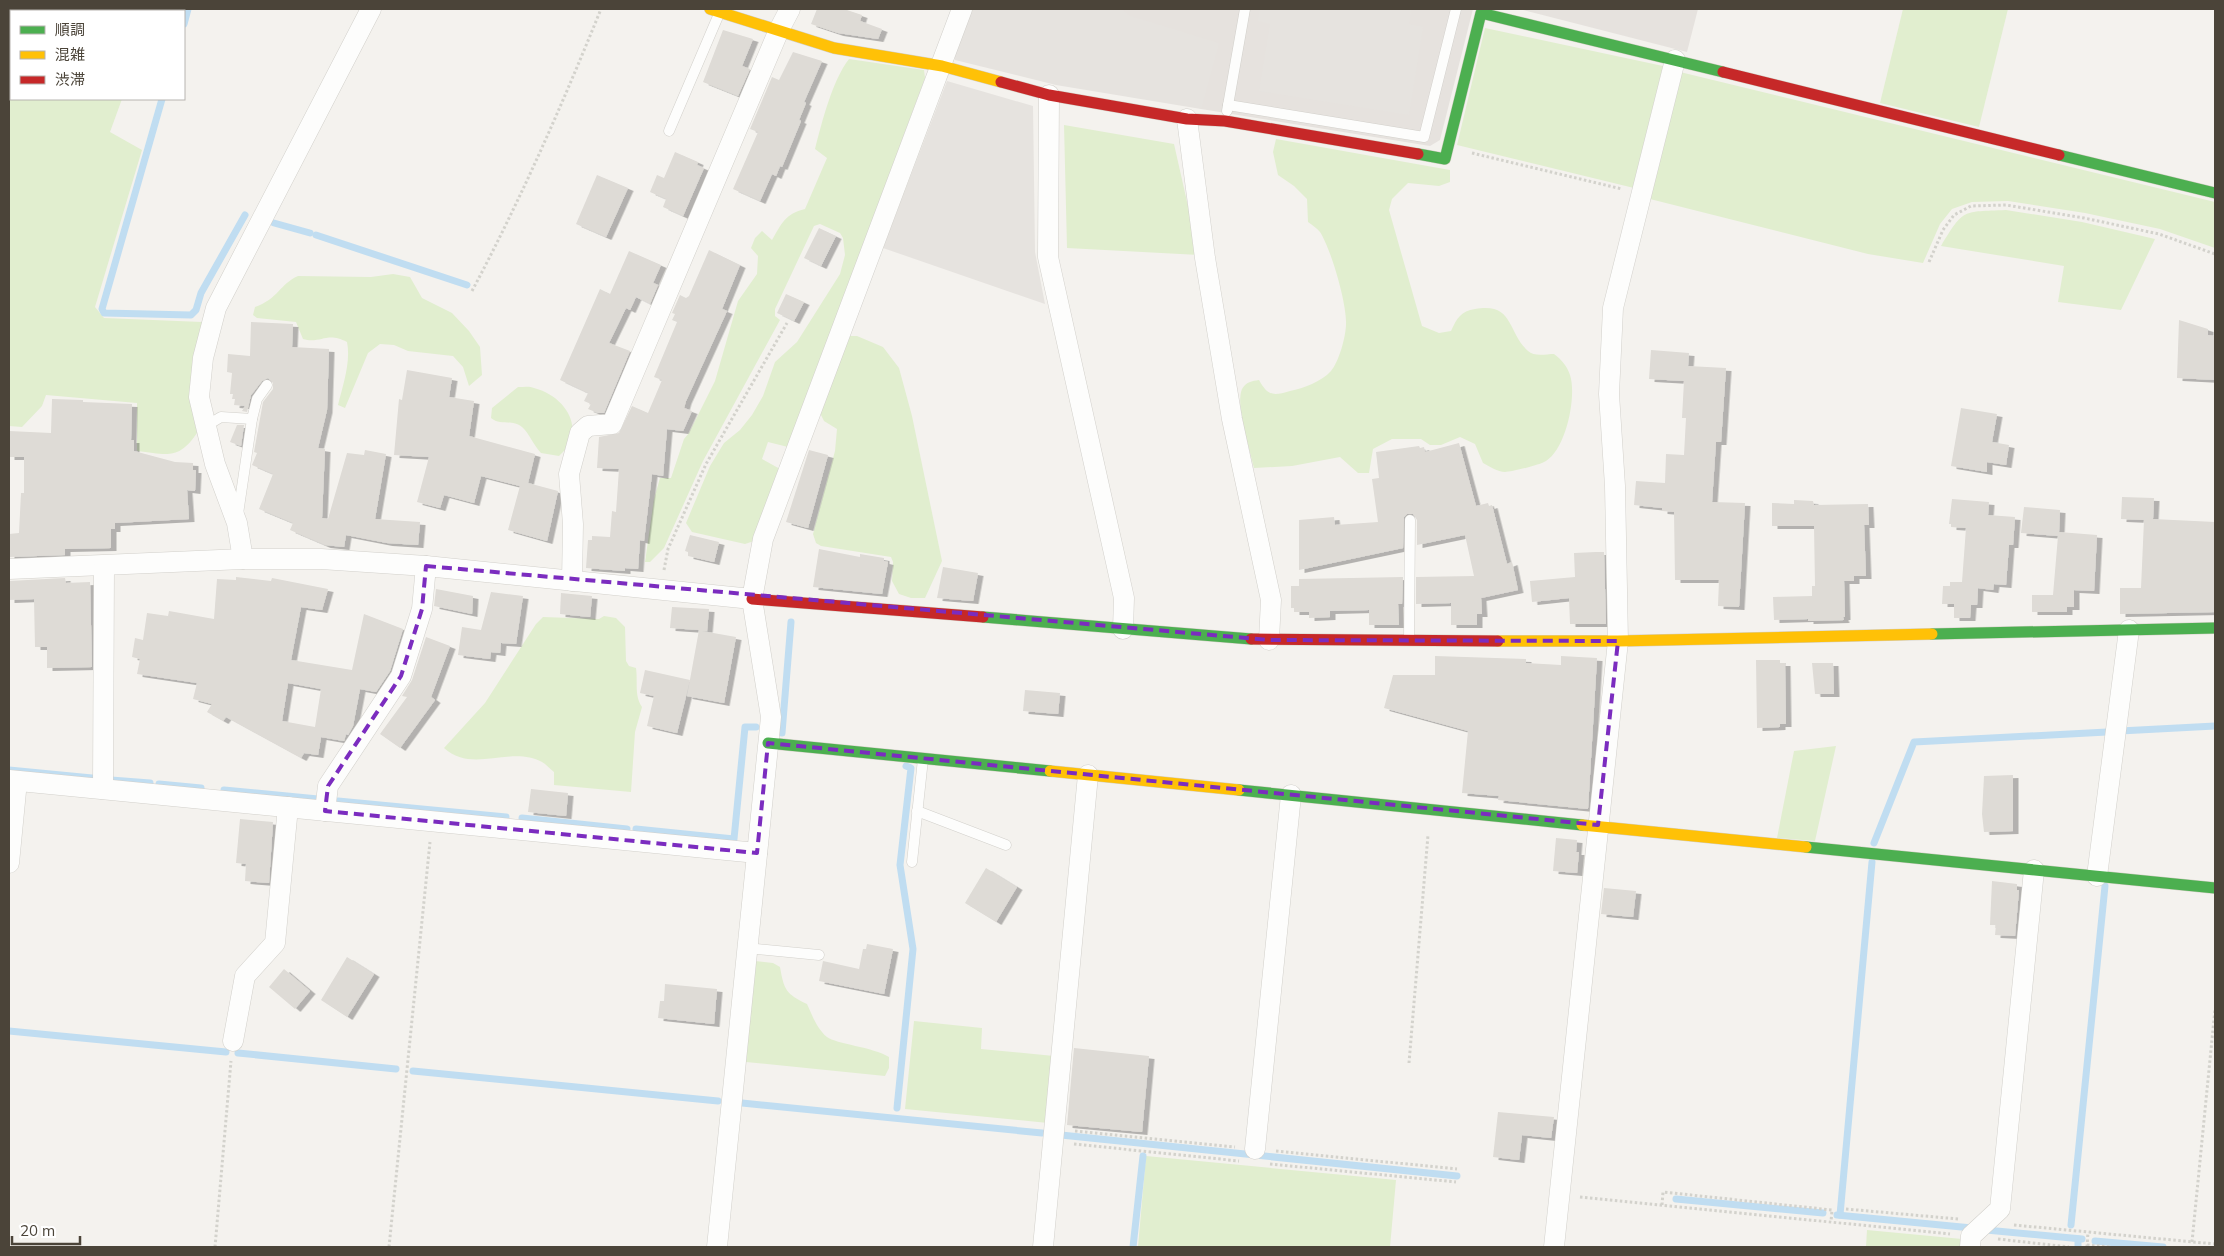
<svg xmlns="http://www.w3.org/2000/svg" width="2224" height="1256" font-family="Mulish,'Noto Sans JP',sans-serif">
  <style>
    .industrial { fill: #e6e2de }
    .green { fill: #e1eecf }
    .parking { fill: #e6e3df }
    .lines { fill: none; stroke-linecap: round; stroke-linejoin: round }
    .stream { stroke: #c0ddf1; stroke-width: 7 }
    .building { fill: #dedbd6; fill-rule: evenodd; filter: url(#shadow) }
    .lane-casing { stroke: #d2d0cb; stroke-width: 11 }
    .street-casing { stroke: #d2d0cb; stroke-width: 21 }
    .fast-casing { stroke: #d3cfc5; stroke-width: 12 }
    .slow-casing { stroke: #d3cfc5; stroke-width: 12 }
    .jam-casing { stroke: #d3cfc5; stroke-width: 12 }
    .path { stroke: #d3d2cc; stroke-width: 3; stroke-dasharray: 2.5 2.5; stroke-linecap: butt }
    .lane { stroke: #fdfdfc; stroke-width: 10 }
    .street { stroke: #fdfdfc; stroke-width: 20 }
    .fast { stroke: #4caf50; stroke-width: 11 }
    .slow { stroke: #ffc107; stroke-width: 11 }
    .jam { stroke: #c62828; stroke-width: 11 }
    .marked { fill: none; stroke: #7b2cbf; stroke-width: 4; stroke-dasharray: 10 6; stroke-linejoin: round }
  </style>
  <defs>
    <filter id="shadow"><feDropShadow dx="5.5" dy="3" stdDeviation="0" flood-color="#0004"/></filter>
  </defs>
  <rect width="100%" height="100%" fill="#f4f2ee"/>
  <g class="industrial">
    <path d="M970 9H1473L1440 140 1430 146 1201 109Z"/>
    <path d="M1519 9H1698L1687 52Z"/>
  </g>
  <g class="green">
    <path d="M1903 9H2008L1979 127 1880 103Z"/>
    <path d="M1485 28 1663 66 1634 188 1457 145Z"/>
    <path d="M9 54 11 55V99H122L110 132 142 150 95 307 104 318 202 322 190 393 197 433C178 461 167 454 137 451V403L46 395 42 406 22 427 9 426Z"/>
    <path d="M849 59 924 70 925 78 788 447 768 442 762 459 780 469 754 541 745 544 692 532 686 523 710 466 724 443 740 430 752 415 763 396 775 362 797 342 840 274 845 255 843 238 840 233 820 224 814 226 775 309V316L780 320 703 461 664 548 650 562H645L654 499 660 478H671L684 439 689 433 715 381 738 301 757 274 758 256 751 248 755 238 762 231 772 240C782 223 785 214 805 209L827 158 815 149C822 122 832 81 849 59Z"/>
    <path d="M1680 72 2215 202V248L2160 229 2085 213 2008 201 1972 202 1952 209 1940 224 1923 263 1868 254 1646 198Z"/>
    <path d="M1064 125 1174 144 1199 255 1067 248Z"/>
    <path d="M1276 139 1450 170V182L1439 186 1408 183 1392 199 1389 210 1422 326 1439 333 1451 331C1457 318 1461 311 1475 309 1514 302 1507 332 1528 351 1534 357 1546 354 1554 354 1562 360 1567 366 1570 375 1577 396 1566 449 1546 461 1540 465 1511 472 1505 472 1498 472 1489 466 1483 463L1475 444 1460 437 1441 445H1430L1421 439H1392L1373 449 1369 473H1358L1340 457 1292 466 1254 468C1250 450 1235 405 1242 389 1246 382 1252 381 1259 380 1268 396 1273 396 1290 391 1304 388 1321 382 1331 371 1339 362 1346 336 1346 324 1347 304 1331 249 1320 232 1317 228 1312 225 1308 222L1307 199 1294 186 1278 175 1273 152Z"/>
    <path d="M2006 210 2082 222 2155 239 2121 310 2058 302 2064 266 1941 246C1964 208 1962 212 2006 210Z"/>
    <path d="M393 274 410 277 422 298 452 313 469 331 480 347 482 375 469 386 463 367 453 356 408 351 394 345 380 344 368 353 345 408 338 405C343 385 351 362 347 342 327 331 321 344 303 339L296 322 257 318 253 315 255 307C278 299 280 284 298 276L371 277Z"/>
    <path d="M849 336H857L883 347 899 368 912 416 942 561 925 598H911L899 594 892 581 893 562 891 557 821 546 816 543 813 534 835 451 837 429 824 421 820 413Z"/>
    <path d="M518 387C523 387 530 386 534 388 566 396 588 431 559 456L541 453C534 446 529 433 522 427 512 419 500 426 491 418L492 408Z"/>
    <path d="M604 616 616 618 625 627 626 661 629 666 636 668C638 682 634 695 642 707L635 732 631 792 554 785V772C550 769 546 764 542 762 511 745 472 774 444 748L485 703 536 624 543 617 599 619Z"/>
    <path d="M1836 746 1815 841 1777 838 1794 751Z"/>
    <path d="M755 961 773 963 780 967C784 990 786 994 807 1004 812 1015 817 1029 827 1037 836 1044 873 1047 889 1057V1068L885 1076 746 1062Z"/>
    <path d="M914 1021 982 1028 981 1049 1054 1056 1048 1123 905 1109Z"/>
    <path d="M1146 1156 1396 1180 1390 1247H1138Z"/>
    <path d="M1867 1230 1962 1239V1247H1866Z"/>
  </g>
  <g class="parking">
    <path d="M970 9H1122L1130 16 1219 43 1201 109 1056 85 955 60V51Z"/>
    <path d="M1260 9 1411 10 1409 24 1423 27 1409 115 1259 91 1270 24 1258 21Z"/>
    <path d="M947 81 1033 106 1035 252 1045 304 883 248Z"/>
  </g>
  <g class="lines">
    <g class="stream">
      <path d="M184 24 188 9"/>
      <path d="M162 99 102 309 104 313 191 315 196 310 201 293 245 215"/>
      <path d="M274 223 310 233"/>
      <path d="M316 235 467 285"/>
      <path d="M2120 731 2215 726"/>
      <path d="M782 733 791 622"/>
      <path d="M9 770 92 778"/>
      <path d="M111 780 150 783"/>
      <path d="M159 784 201 788"/>
      <path d="M224 790 318 799"/>
      <path d="M338 801 506 817"/>
      <path d="M522 818 627 829"/>
      <path d="M636 829 734 839 745 727H756"/>
      <path d="M1874 843 1914 742 2107 732"/>
      <path d="M9 1031 226 1052"/>
      <path d="M238 1053 396 1069"/>
      <path d="M413 1071 718 1101"/>
      <path d="M742 1103 1042 1133"/>
      <path d="M897 1108 913 949 900 865 911 768 906 766"/>
      <path d="M1061 1135 1457 1176"/>
      <path d="M1676 1199 1823 1213"/>
      <path d="M1837 1215 1972 1228"/>
      <path d="M1840 1215 1872 862"/>
      <path d="M2071 1225 2105 886"/>
      <path d="M1986 1230 2082 1239"/>
      <path d="M2095 1241 2163 1247"/>
      <path d="M1133 1247 1143 1156"/>
      <path d="M2078 1247V1239"/>
    </g>
  </g>
  <g class="building">
    <path d="M817 9H844L862 15 860 21 882 29 878 39 838 33 811 24Z"/>
    <path d="M723 30 753 39 742 66 750 69 738 96 703 82Z"/>
    <path d="M793 52 822 61 804 102 806 103 799 120 801 121 782 167 780 166 776 176 772 174 760 201 733 189 758 132 750 129 772 77 779 80Z"/>
    <path d="M675 152 698 162 697 165 704 168 683 216 663 207 666 199 650 192 657 175 664 178Z"/>
    <path d="M597 175 628 188 606 237 576 224Z"/>
    <path d="M819 228 836 236 821 266 804 258Z"/>
    <path d="M709 250 740 265 722 309 727 311 686 401 684 408 692 411 683 431 667 429 663 476 652 474 644 541 640 540 638 569 625 568V571L586 568 588 540H592V536L610 537 612 511 616 512 619 469 597 468 599 437 619 433 632 406 648 413 662 380 654 377 677 322 672 320 675 314 672 313 680 295 686 298 689 296Z"/>
    <path d="M629 251 661 265 653 283 658 285 650 304 636 297 630 310 626 308 609 343 630 351 604 413H598L588 409 591 404 584 401 588 393 560 380 600 289 610 294Z"/>
    <path d="M786 294 804 302 794 321 777 313Z"/>
    <path d="M2179 320 2208 329V335L2215 336V380L2177 378Z"/>
    <path d="M251 322 293 324 292 347 329 349 327 410 318 448 325 449 322 518 328 519 347 453 364 455 365 450 386 454 375 519 420 522 418 545 387 543 346 535 344 547 325 545 290 530 293 523 259 509 273 474 252 465 257 453 254 452 263 402 273 389V383L268 378 262 381 251 395 247 412 242 411 245 406 234 405 235 399H232L233 394H230L232 373 227 372 228 354 250 356Z"/>
    <path d="M1651 350 1689 353 1688 366 1726 368 1721 442H1716L1712 502 1745 503 1739 607 1718 606 1719 580H1675L1674 512 1662 511V508L1634 505 1636 481 1665 483 1666 454 1684 455 1686 418H1682L1684 381 1649 379Z"/>
    <path d="M407 370 452 378 449 397 474 401 469 436 535 454 528 483 558 491 547 541 508 530 520 486 481 476 474 503 444 495 440 508 417 502 429 457 394 455 399 399 402 400Z"/>
    <path d="M52 399 83 400V402L132 404 131 440H134V451L175 462 193 463V470H196L195 491 187 490 189 519 115 523V529H111V548L65 549V555L9 557V534L19 533 21 493H24V457H9V431L51 433Z"/>
    <path d="M1961 408 1997 414 1992 442 2009 445 2006 465 1987 462V472L1951 466Z"/>
    <path d="M237 425H244L241 446 230 442Z"/>
    <path d="M1459 443 1476 506 1488 503 1489 506 1492 505 1507 564 1512 562 1518 590 1481 598 1482 614H1477V625H1451V603L1416 604V577L1474 576 1465 535 1417 545V520L1413 514H1407L1404 517 1403 548 1299 570V520L1334 517 1335 525 1378 522 1372 479 1379 478 1376 452 1419 446 1420 448 1424 447 1425 452Z"/>
    <path d="M809 450 828 455 808 528 786 522Z"/>
    <path d="M2122 497 2154 498 2153 519 2215 522V612L2120 614V588H2141L2144 520 2121 519Z"/>
    <path d="M1952 499 1989 502 1988 515 2015 517 2013 545H2009L2006 585 1994 584 1993 590 1978 588 1977 605H1971L1970 618H1954V604H1942L1943 586H1950V582H1962L1966 528 1951 527V524H1949Z"/>
    <path d="M1794 500 1813 501 1814 505 1868 504 1869 525H1864L1866 576H1854V581H1844L1845 617H1843L1844 620 1808 621V619L1774 620 1773 597 1812 596V586H1815L1814 526H1772V503L1794 504Z"/>
    <path d="M2024 507 2060 510 2059 532 2097 535 2094 591 2074 590V607H2067V612H2032V595H2053L2058 536 2021 533Z"/>
    <path d="M690 535 719 542 714 562 688 556V552L685 551Z"/>
    <path d="M819 549 860 557V554L884 558V561L888 562 882 594 813 587Z"/>
    <path d="M1596 552H1604L1606 624H1570L1569 598 1532 602 1530 581 1575 577 1574 553Z"/>
    <path d="M943 567 978 573 973 601 937 598Z"/>
    <path d="M236 577 271 581 272 578 328 589 322 610 301 607 291 660 352 670 364 614 403 629 390 671 376 692 360 689 353 726 348 735 346 734 344 741 321 737 318 755 304 753 301 758 226 717 223 721 207 712 212 704 193 699 197 683 137 674 140 659 132 657 135 638 143 640 147 613 168 616 169 611 214 619 217 579 236 580ZM288 683 321 689 315 727 282 721Z"/>
    <path d="M1403 577 1402 604H1398L1399 625H1369V610L1330 611V617L1309 618V612H1294V608H1291V586H1299V579Z"/>
    <path d="M65 578 66 583 90 582 92 667 47 668V647H35L34 599 9 600V581Z"/>
    <path d="M436 589 473 596 472 614 434 606Z"/>
    <path d="M491 592 523 596 516 644 501 643 500 653 491 652 490 659 458 655 462 627 481 630Z"/>
    <path d="M561 593 592 596 590 617 560 614Z"/>
    <path d="M672 607 709 609 707 631H702L736 637 724 703 687 696 699 630 670 628Z"/>
    <path d="M426 637 450 646 431 697 435 700 400 748 380 734 407 697 402 696 412 680Z"/>
    <path d="M1435 656 1526 659V663L1561 665V656L1597 658 1588 809 1498 800 1499 796 1462 793 1468 731 1384 708 1393 675H1435Z"/>
    <path d="M1756 660H1780V663H1785L1786 724H1780V727L1757 728Z"/>
    <path d="M1812 663H1833L1834 694H1815Z"/>
    <path d="M645 670 690 680 677 733 647 726 654 696 640 693Z"/>
    <path d="M1025 690 1060 693 1058 714 1023 711Z"/>
    <path d="M2013 775V831L1984 832 1982 814 1984 776Z"/>
    <path d="M531 789 568 793 566 816 528 812Z"/>
    <path d="M240 819 273 822 269 883 245 881 246 864 236 863Z"/>
    <path d="M1556 838 1577 840 1576 852H1579L1577 873 1553 871Z"/>
    <path d="M986 868 1017 887 996 922 965 903Z"/>
    <path d="M1992 881 2017 884V890H2019L2015 936 1995 935 1996 925H1990Z"/>
    <path d="M1604 888 1636 891 1633 917 1601 914Z"/>
    <path d="M867 944 893 949 884 994 819 981 823 961 859 969 863 949H866Z"/>
    <path d="M347 957 374 974 347 1017 321 1000Z"/>
    <path d="M284 969 310 991 295 1009 269 987Z"/>
    <path d="M665 984 717 989 714 1024 658 1018 660 1001H664Z"/>
    <path d="M1074 1048 1149 1056 1142 1132 1067 1125Z"/>
    <path d="M1498 1112 1554 1117 1551 1138 1522 1135 1519 1160 1493 1157Z"/>
  </g>
  <g class="lines">
    <defs>
      <g id="lane">
        <path d="M1228 105 1424 137 1456 9"/>
        <path d="M1227 111 1245 9"/>
        <path d="M669 131 719 14"/>
        <path d="M206 426 221 417 252 419"/>
        <path d="M238 514 252 419 257 399 267 385"/>
        <path d="M1409 639 1410 520"/>
        <path d="M917 811 1006 845"/>
        <path d="M912 862 923 759"/>
        <path d="M747 948 819 955"/>
      </g>
      <g id="street">
        <path d="M1049 95 1048 257 1124 598 1123 629"/>
        <path d="M1187 119 1205 258 1232 419 1271 600 1269 640"/>
        <path d="M243 559 237 523 215 464 199 397 203 358 216 308 371 9"/>
        <path d="M9 569 243 559H321L426 566 752 599"/>
        <path d="M572 581 573 524 569 474 580 433 588 426 612 424 779 30 790 9"/>
        <path d="M9 780 757 853"/>
        <path d="M103 789 104 566"/>
        <path d="M325 811 328 786 401 676 422 609 426 566"/>
        <path d="M9 863 17 781"/>
        <path d="M2097 876 2129 630"/>
        <path d="M233 1041 245 976 275 943 288 807"/>
        <path d="M1255 1149 1291 795"/>
        <path d="M717 1247 771 717 752 599 763 539 962 9"/>
        <path d="M1043 1247 1088 775"/>
        <path d="M1554 1247 1618 641 1615 486 1609 394 1613 308 1675 60"/>
        <path d="M1970 1247 1971 1236 2000 1209 2034 870"/>
      </g>
      <g id="fast">
        <path d="M1418 154 1445 159 1481 13 1723 72"/>
        <path d="M2059 155 2215 193"/>
        <path d="M983 617 1251 639"/>
        <path d="M1932 634 2215 628"/>
        <path d="M768 743 1050 771"/>
        <path d="M1239 790 1582 825"/>
        <path d="M1806 847 2215 888"/>
      </g>
      <g id="slow">
        <path d="M710 9 834 48 942 66 1001 82"/>
        <path d="M1498 641H1618L1932 634"/>
        <path d="M1050 771 1239 790"/>
        <path d="M1582 825 1806 847"/>
      </g>
      <g id="jam">
        <path d="M1723 72 2059 155"/>
        <path d="M1001 82 1049 95 1187 119 1225 121 1418 154"/>
        <path d="M752 599 983 617"/>
        <path d="M1251 639 1498 641"/>
      </g>
    </defs>
    <use href="#lane" class="lane-casing"/>
    <use href="#street" class="street-casing"/>
    <use href="#fast" class="fast-casing"/>
    <use href="#slow" class="slow-casing"/>
    <use href="#jam" class="jam-casing"/>
    <g class="path">
      <path d="M1472 153 1622 189"/>
      <path d="M1929 262 1943 230 1954 215 1971 206 2006 205 2084 218 2159 234 2215 254"/>
      <path d="M472 291C521 199 562 105 601 9"/>
      <path d="M664 570 668 549 706 464 787 323"/>
      <path d="M1409 1063 1428 835"/>
      <path d="M1075 1131 1235 1147"/>
      <path d="M1074 1144 1239 1161"/>
      <path d="M1276 1151 1457 1169"/>
      <path d="M1270 1164 1456 1182"/>
      <path d="M1580 1197 1950 1234"/>
      <path d="M1662 1205 1663 1192 1832 1210 1831 1222"/>
      <path d="M1846 1209 1958 1219"/>
      <path d="M2014 1225 2215 1244"/>
      <path d="M1998 1239 2069 1247"/>
      <path d="M2192 1242 2215 1009"/>
      <path d="M2087 1245 2110 1247"/>
      <path d="M215 1247 231 1061"/>
      <path d="M389 1247 430 842"/>
      <path d="M2087 1247 2088 1232"/>
    </g>
    <use href="#lane" class="lane"/>
    <use href="#street" class="street"/>
    <use href="#fast" class="fast"/>
    <use href="#slow" class="slow"/>
    <use href="#jam" class="jam"/>
  </g>
  <path class="marked" d="M426 566 1269 640 1618 641 1598 825 768 743 757 853 325 811 328 786 401 676 422 609Z"/>
  <rect width="2224" height="1256" fill="none" stroke="#4b4439" stroke-width="20"/>
  <rect x="10" y="10" width="175" height="90" fill="#ffffff" stroke="#b7b4b0"/>
  <rect x="20" y="26" width="25" height="8" fill="#4caf50" stroke="#b7b4b0"/>
  <text x="55" y="35" font-size="15" fill="#4b4439">順調</text>
  <rect x="20" y="51" width="25" height="8" fill="#ffc107" stroke="#b7b4b0"/>
  <text x="55" y="60" font-size="15" fill="#4b4439">混雑</text>
  <rect x="20" y="76" width="25" height="8" fill="#c62828" stroke="#b7b4b0"/>
  <text x="55" y="85" font-size="15" fill="#4b4439">渋滞</text>
  <path d="M12 1236v8h68v-8" fill="none" stroke="#4b4439" stroke-width="2.5"/>
  <text x="20" y="1236" font-size="15" fill="#4b4439" stroke="#ffffff" stroke-width="4" paint-order="stroke">20 m</text>
</svg>
